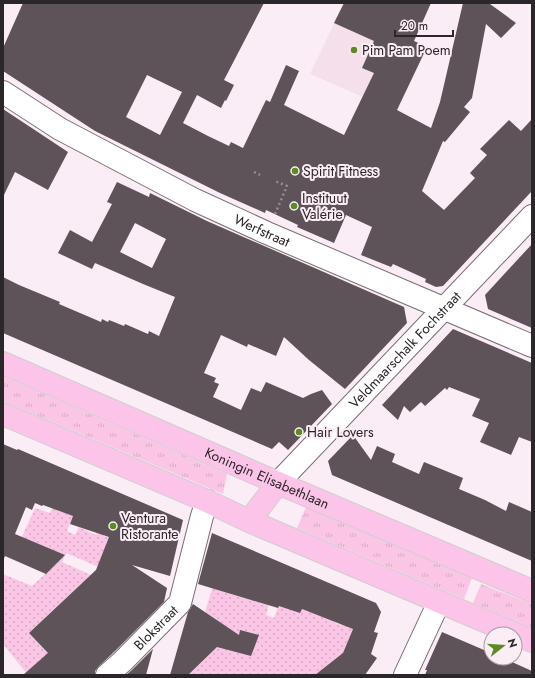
<svg xmlns="http://www.w3.org/2000/svg" width="535" height="678" font-family="Jost,sans-serif">
  <style>
    .built { fill: #f4dfeb }
    .grass { fill: url(#grass-tufts) }
    .garden { fill: url(#garden-dots) }
    .building { fill: #5e5359; fill-rule: evenodd }
    .lines { fill: none; stroke-linecap: round; stroke-linejoin: round }
    .minor-casing { stroke: #7a6e75; stroke-width: 24 }
    .major-casing { stroke: #d0cfd0; stroke-width: 24 }
    .path { stroke: #968d92; stroke-width: 2.5; stroke-dasharray: 2 3; stroke-linecap: butt }
    .minor { stroke: #fff; stroke-width: 22 }
    .major { stroke: #fbc4e8; stroke-width: 22 }
    .poi-dot { fill: #5b8b21; stroke: #faedf5; stroke-width: 1.5 }
    .labels { text-anchor: middle; dominant-baseline: central; stroke-width: 4; stroke-linejoin: round; paint-order: stroke }
    .poi-label { font-size: 14px; fill: #2b2629; stroke: #faedf5; text-anchor: start }
    .street-label { font-size: 14px; fill: #2b2629; stroke: #faedf5 }
  </style>
  <defs>
    <pattern id="grass-tufts" width="24" height="20" patternUnits="userSpaceOnUse"><rect width="24" height="20" fill="#fbc6e6"/><path d="M3 7l-1-3M5 7V3M7 7l1-3M15 17l-1-3M17 17v-4M19 17l1-3" fill="none" stroke="#d7aac5"/></pattern>
    <pattern id="garden-dots" width="8" height="8" patternUnits="userSpaceOnUse"><rect width="8" height="8" fill="#fbc6e6"/><path d="M2 2h.1M6 6h.1" fill="none" stroke="#d7aac5" stroke-width="1.8" stroke-linecap="round"/></pattern>
  </defs>
  <rect width="100%" height="100%" fill="#faedf5"/>
  <path class="built" d="M344 3H408L363 97 310 74Z"/>
  <g class="grass">
    <path d="M3 376 227 474 223 494 3 401Z"/>
    <path d="M306 507 472 578 464 599 297 528Z"/>
    <path d="M481 584 532 604V628L473 603Z"/>
  </g>
  <g class="garden">
    <path d="M35 508 50 513 52 508 73 516 67 531 75 535 79 527 96 535 97 531 104 534V536L109 537 106 544 110 545 101 568 66 553 62 562 91 575 29 633 49 654 28 675 3 644V574L32 586 58 562 19 543Z"/>
    <path d="M213 586 228 593 250 600 270 601 266 615 274 618 283 594 302 609 308 612 312 602 337 613 333 622 341 625 344 616 356 621 342 656 331 675H188L219 622 205 612Z"/>
  </g>
  <g class="building">
    <path d="M23 3H264L224 80 234 85 226 101 225 100 221 108 197 95 183 123 208 136 229 146 231 142 243 148 266 100 270 102 286 65 299 71 284 105 344 135 374 73 362 68 374 41 334 23 344 3H431L414 41 427 47 397 110 431 128 440 102 463 3H490V4L516 23 501 38 486 24 472 98 464 107 470 112 445 142 443 141 422 191 444 210 475 178 470 173 487 155 480 149 509 120 521 131 532 119V191L443 286 436 287 425 282 426 279 393 264 391 267 361 255 372 227 346 215 334 243 297 227 298 225 266 210 265 213 220 193 95 131 3 71V48ZM147 75 182 92 160 135 126 117Z"/>
    <path d="M3 109 68 152 48 190 15 172 3 197Z"/>
    <path d="M117 182 149 197 150 193 207 221 404 307 407 323 345 389 309 360 284 337 276 356 248 344 247 347 221 335 204 373 216 378 214 382 219 384 213 397 241 410 251 388 261 392 266 382 303 398 311 394 322 390 332 404 288 450 279 442 272 449 3 333V277L19 285 60 302 59 304 101 322 102 319 108 322 109 320 124 326 125 324 148 334 149 331 159 336 175 297 143 284 95 263 92 269 58 253 70 230 92 242 112 204 107 202ZM135 223 166 239 152 268 120 252Z"/>
    <path d="M532 244V328L488 309 485 295Z"/>
    <path d="M453 329 532 363V442L519 437 511 455 480 442 489 423 472 416 480 399 449 387 447 390 445 388 425 406 421 402 410 412 404 406 398 420 382 405Z"/>
    <path d="M353 435 371 460 377 446 395 454 392 462 419 474 424 462 463 478 459 489 485 500 506 511 509 502 532 512V561L332 475 328 461Z"/>
    <path d="M3 444 17 450 18 449 183 520 170 576 132 565 167 588 164 602 114 652 99 666 95 671V675H23L48 653 29 633 96 570 109 537 70 524 73 516 43 505 42 506 35 503 32 510 26 507 15 534 65 555 46 574 5 556 3 561Z"/>
    <path d="M212 533 376 603 381 612 374 632 378 633 371 654 377 658 365 675H315L343 653 353 629 302 609 300 613 279 606 278 608 198 584Z"/>
    <path d="M193 604 239 635 240 630 259 635 251 656 217 647 188 675H170L188 612Z"/>
    <path d="M442 632 491 653V658H503L532 671V675H425L427 670H425Z"/>
    <path d="M153 649 146 675H126L132 670Z"/>
  </g>
  <g class="lines">
    <defs>
      <g id="minor">
        <path id="s1" d="M3 92 60 129 195 200 267 233 532 346"/>
        <path id="s2" d="M278 483 532 216"/>
        <path id="s3" d="M107 675 123 661 180 603 202 516 207 501"/>
        <path d="M405 675 439 602"/>
      </g>
      <g id="major">
        <path id="s4" d="M3 363 278 483 532 591"/>
        <path d="M3 414 207 501 249 521 532 641"/>
        <path d="M249 521 278 483"/>
      </g>
    </defs>
    <use href="#minor" class="minor-casing"/>
    <use href="#major" class="major-casing"/>
    <g class="path">
      <path d="M254 172 260 175"/>
      <path d="M275 214 287 186 275 181"/>
    </g>
    <use href="#minor" class="minor"/>
    <use href="#major" class="major"/>
  </g>
  <g class="poi-dot">
    <circle cx="354" cy="50" r="4"/>
    <circle cx="295" cy="171" r="4"/>
    <circle cx="294" cy="206" r="4"/>
    <circle cx="299" cy="432" r="4"/>
    <circle cx="113" cy="526" r="4"/>
  </g>
  <g class="labels">
    <g class="poi-label">
      <text x="362" y="50">Pim Pam Poem</text>
      <text x="303" y="171">Spirit Fitness</text>
      <text x="302" y="198">Instituut<tspan x="302" dy="16">Valérie</tspan></text>
      <text x="307" y="432">Hair Lovers</text>
      <text x="121" y="518">Ventura<tspan x="121" dy="16">Ristorante</tspan></text>
    </g>
    <g class="street-label">
      <text stroke="none"><textPath href="#s1" startOffset="294">Werfstraat</textPath></text>
      <text stroke="none"><textPath href="#s2" startOffset="184">Veldmaarschalk Fochstraat</textPath></text>
      <text stroke="none"><textPath href="#s4" startOffset="288">Koningin Elisabethlaan</textPath></text>
      <text stroke="none"><textPath href="#s3" startOffset="68">Blokstraat</textPath></text>
    </g>
  </g>
  <rect width="535" height="678" fill="none" stroke="#2b2629" stroke-width="8"/>
  <g transform="translate(503 646) rotate(73)"><circle r="19" fill="#faedf5" stroke="#a79da3"/>
  <path d="M0-3L7 15L0 10L-7 15Z" fill="#5b8b21"/>
  <text y="-6" font-size="11" font-weight="bold" text-anchor="middle" fill="#2b2629">N</text>
  </g>
  <path d="M395 30v6h58v-6" fill="none" stroke="#2b2629" stroke-width="2"/>
  <text x="401" y="30" font-size="12" fill="#2b2629" stroke="#faedf5" stroke-width="3" paint-order="stroke">20 m</text>
</svg>
